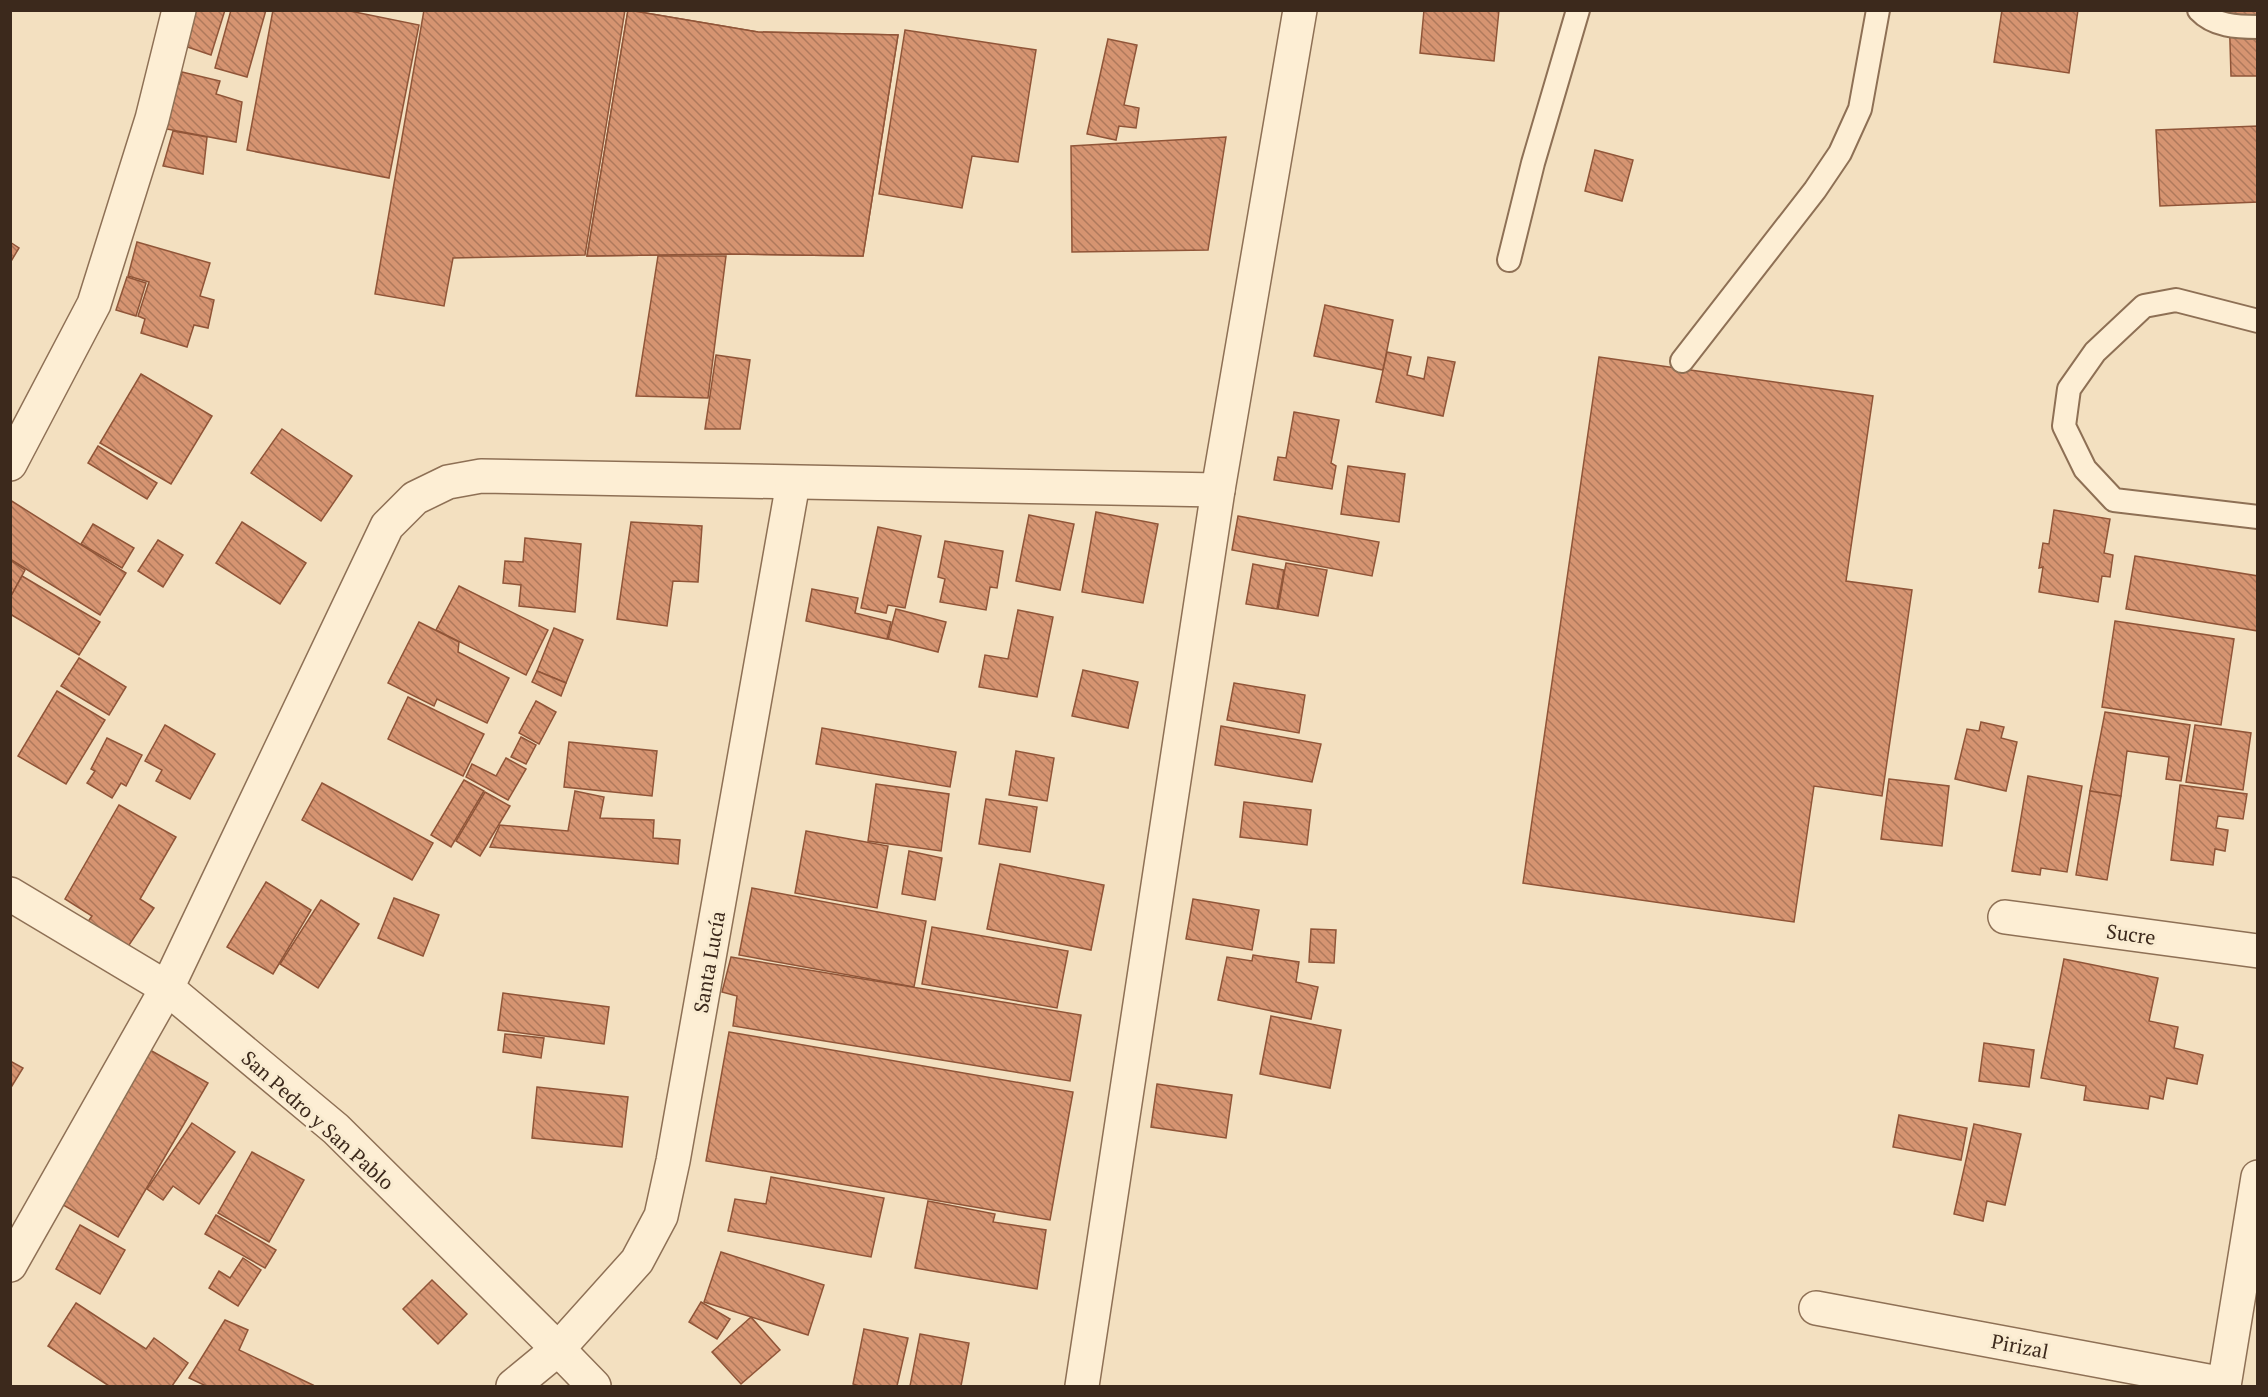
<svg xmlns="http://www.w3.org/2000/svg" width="2268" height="1397" font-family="'PT Serif',serif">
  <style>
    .building { fill: url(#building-back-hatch); stroke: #905538; stroke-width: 1.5 }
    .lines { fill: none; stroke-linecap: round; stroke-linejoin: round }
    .lane-casing { stroke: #8e7055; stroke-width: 26 }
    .street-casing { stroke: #8e7055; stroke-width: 36 }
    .lane { stroke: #fdeed4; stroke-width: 22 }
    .street { stroke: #fdeed4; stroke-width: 33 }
    .labels { text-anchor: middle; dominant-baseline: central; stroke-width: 6; stroke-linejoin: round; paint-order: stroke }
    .street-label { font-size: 20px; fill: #3c291c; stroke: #f9ebd0 }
  </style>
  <defs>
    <pattern id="building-back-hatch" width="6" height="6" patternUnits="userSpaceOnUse" patternTransform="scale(1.5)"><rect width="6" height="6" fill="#d69471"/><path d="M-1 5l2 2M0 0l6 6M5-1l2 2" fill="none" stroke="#af795c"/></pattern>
  </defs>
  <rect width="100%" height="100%" fill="#f3e0c0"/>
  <g class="building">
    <path d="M183 10H225L211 55 173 42Z"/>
    <path d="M231 10H266L247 77 215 68Z"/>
    <path d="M273 10H345L419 25 389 178 247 150Z"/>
    <path d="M424 10H625L585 255 453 258 444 306 375 294Z"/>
    <path d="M628 10 758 32 898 35 863 256 731 254 587 256Z"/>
    <path d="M628 10 758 32 898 35 863 256 731 254 587 256Z"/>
    <path d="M1424 10H1499L1494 61 1420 53Z"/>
    <path d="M2002 10H2078L2069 73 1994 62Z"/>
    <path d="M2229 10H2258V76H2231Z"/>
    <path d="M905 30 1036 50 1018 162 972 156 962 208 879 194Z"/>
    <path d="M1108 39 1137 45 1124 105 1139 108 1136 128 1119 126 1116 140 1087 134Z"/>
    <path d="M182 72 220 81 216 94 242 102 236 142 156 127 170 81 179 84Z"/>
    <path d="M2258 126V202L2160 206 2156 130Z"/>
    <path d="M173 131 207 137 203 174 163 166Z"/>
    <path d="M1226 137 1208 250 1072 252 1071 146Z"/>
    <path d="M1595 150 1633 160 1622 201 1585 191Z"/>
    <path d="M10 242 19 248 10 263Z"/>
    <path d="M137 242 210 263 200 296 214 300 208 328 194 325 187 347 141 333 145 319 138 316 149 282 128 276Z"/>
    <path d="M658 256H726L708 398 636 396Z"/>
    <path d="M127 277 146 283 136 316 116 310Z"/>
    <path d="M1325 305 1393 320 1383 370 1314 356Z"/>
    <path d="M1387 352 1411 357 1407 375 1424 379 1428 357 1455 362 1443 416 1376 402Z"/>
    <path d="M716 355 750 360 740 429H705Z"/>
    <path d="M1599 357 1873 396 1846 581 1912 590 1882 796 1814 786 1794 922 1523 883Z"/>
    <path d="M141 374 212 416 171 484 100 443Z"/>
    <path d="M1294 412 1339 420 1331 463 1336 466 1332 489 1274 480 1278 457 1286 458Z"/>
    <path d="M282 429 352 476 321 521 251 473Z"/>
    <path d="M98 446 157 483 147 499 88 463Z"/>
    <path d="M1348 466 1405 474 1399 522 1341 514Z"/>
    <path d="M10 500 126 573 100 615 10 559Z"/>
    <path d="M2054 510 2110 519 2104 553 2113 555 2110 577 2102 576 2098 602 2039 592 2043 567 2039 568 2043 543 2049 544Z"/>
    <path d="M1096 512 1158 524 1143 603 1082 592Z"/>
    <path d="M1029 515 1074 524 1060 590 1016 581Z"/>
    <path d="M1238 516 1379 542 1372 576 1232 550Z"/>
    <path d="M242 522 306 563 280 604 216 563Z"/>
    <path d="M631 522 702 526 698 582 673 581 667 626 617 619Z"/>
    <path d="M93 524 134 548 122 568 81 544Z"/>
    <path d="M878 527 921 536 905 608 888 605 886 613 861 608Z"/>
    <path d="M525 538 581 544 575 612 519 606 521 585 503 583 505 561 523 562Z"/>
    <path d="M158 540 183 555 163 587 138 571Z"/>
    <path d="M945 541 1003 551 997 588 990 587 986 610 940 602 945 579 938 577Z"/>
    <path d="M2135 556 2258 576V631L2126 609Z"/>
    <path d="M10 560 25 570 10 598Z"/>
    <path d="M1286 563 1327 570 1318 616 1278 609Z"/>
    <path d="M1253 564 1284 570 1277 609 1246 604Z"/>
    <path d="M22 576 100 622 79 655 10 614V598Z"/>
    <path d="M459 586 548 630 526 675 436 630Z"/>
    <path d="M812 589 858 598 855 613 891 622 887 639 806 621Z"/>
    <path d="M896 609 946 622 938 652 888 639Z"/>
    <path d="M1018 610 1053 617 1037 697 979 687 985 655 1008 659Z"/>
    <path d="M2115 621 2234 639 2221 725 2102 707Z"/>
    <path d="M419 622 459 642 458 652 509 678 487 723 437 699 434 706 388 683Z"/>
    <path d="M554 628 583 640 566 683 537 671Z"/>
    <path d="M79 658 126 687 109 715 61 686Z"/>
    <path d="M1083 670 1138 682 1128 728 1072 716Z"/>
    <path d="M537 671 566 683 561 696 532 682Z"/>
    <path d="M1234 683 1305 695 1299 733 1227 720Z"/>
    <path d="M57 691 105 720 66 784 18 756Z"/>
    <path d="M408 697 484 734 463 776 388 739Z"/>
    <path d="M536 701 556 712 539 744 519 733Z"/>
    <path d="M2105 712 2190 725 2181 781 2166 779 2169 757 2127 751 2121 796 2090 791Z"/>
    <path d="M1981 722 2004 727 2001 738 2017 742 2006 791 1955 779 1967 729 1979 731Z"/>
    <path d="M165 725 215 754 190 799 156 781 162 770 145 761Z"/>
    <path d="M2195 725 2251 733 2243 790 2186 782Z"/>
    <path d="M1221 726 1321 744 1312 782 1215 765Z"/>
    <path d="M822 728 956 752 950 787 816 764Z"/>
    <path d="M521 737 536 745 526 764 511 757Z"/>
    <path d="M107 738 142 755 126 786 121 783 112 798 87 783 95 771 91 769Z"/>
    <path d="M569 742 657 751 652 796 564 787Z"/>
    <path d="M1016 751 1054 758 1047 801 1009 795Z"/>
    <path d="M506 758 526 769 508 800 466 777 472 764 496 776Z"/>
    <path d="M2028 776 2082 786 2067 872 2041 868 2040 875 2012 871Z"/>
    <path d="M1889 779 1949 786 1942 846 1881 839Z"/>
    <path d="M464 780 484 791 451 847 431 835Z"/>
    <path d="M322 783 433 843 412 880 302 820Z"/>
    <path d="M876 784 949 794 941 851 868 841Z"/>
    <path d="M2180 785 2247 794 2243 819 2218 816 2216 828 2228 830 2225 851 2215 849 2213 865 2171 860Z"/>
    <path d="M575 791 604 797 600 818 654 820 653 838 680 840 678 864 490 847 500 825 568 831Z"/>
    <path d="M2090 791 2121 796 2107 880 2076 875Z"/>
    <path d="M485 792 510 806 480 856 456 841Z"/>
    <path d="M986 799 1037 807 1030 852 979 844Z"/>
    <path d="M1244 802 1311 810 1307 845 1240 837Z"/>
    <path d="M119 805 176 837 140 899 154 908 127 948 87 923 92 916 65 899Z"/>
    <path d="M806 831 888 846 877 908 795 893Z"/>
    <path d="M909 851 942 858 935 900 902 894Z"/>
    <path d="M1000 864 1104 885 1091 950 987 929Z"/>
    <path d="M266 882 311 910 273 974 227 947Z"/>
    <path d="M752 888 926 921 914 987 739 955Z"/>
    <path d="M394 898 439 915 423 956 378 938Z"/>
    <path d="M1193 899 1259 910 1252 950 1186 939Z"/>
    <path d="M321 900 359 924 318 988 280 964Z"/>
    <path d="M932 927 1068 951 1057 1008 922 984Z"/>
    <path d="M1311 929 1336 930 1334 963 1309 962Z"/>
    <path d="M1253 955 1299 962 1296 982 1318 987 1311 1019 1218 1000 1227 957 1252 961Z"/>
    <path d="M731 957 1081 1015 1070 1081 733 1026 737 996 722 992Z"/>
    <path d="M2064 959 2158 978 2149 1021 2178 1027 2174 1048 2203 1055 2197 1084 2167 1078 2163 1099 2150 1096 2148 1109 2084 1100 2086 1086 2041 1078Z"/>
    <path d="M503 993 609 1007 604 1044 498 1030Z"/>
    <path d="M1271 1016 1341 1030 1330 1088 1260 1074Z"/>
    <path d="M729 1032 1073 1092 1050 1220 706 1161Z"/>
    <path d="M505 1034 544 1038 541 1058 503 1052Z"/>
    <path d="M1984 1043 2034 1050 2029 1087 1979 1081Z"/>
    <path d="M143 1046 208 1083 118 1237 53 1199Z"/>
    <path d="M10 1061 23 1068 10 1089Z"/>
    <path d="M1157 1084 1232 1095 1226 1138 1151 1127Z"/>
    <path d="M537 1087 628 1097 622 1147 532 1138Z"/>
    <path d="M1899 1115 1967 1128 1961 1160 1893 1147Z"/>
    <path d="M192 1123 235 1152 199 1204 173 1186 163 1200 147 1189Z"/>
    <path d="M1974 1124 2021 1134 2005 1205 1987 1201 1983 1221 1954 1214Z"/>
    <path d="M252 1152 304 1180 269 1242 218 1213Z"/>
    <path d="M771 1177 884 1198 871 1257 728 1231 735 1199 766 1204Z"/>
    <path d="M928 1201 995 1214 993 1222 1046 1230 1037 1289 915 1268Z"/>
    <path d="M216 1215 276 1250 265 1268 205 1234Z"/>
    <path d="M80 1225 125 1250 100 1294 56 1269Z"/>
    <path d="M721 1252 824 1285 808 1335 704 1302Z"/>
    <path d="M243 1258 261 1270 238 1306 209 1288 219 1271 230 1278Z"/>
    <path d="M432 1280 467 1314 438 1344 403 1309Z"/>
    <path d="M701 1302 730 1319 717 1339 689 1322Z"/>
    <path d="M76 1303 146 1349 154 1338 188 1363 172 1386H109L48 1346Z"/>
    <path d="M751 1317 780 1350 741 1384 712 1352Z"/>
    <path d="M225 1320 248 1330 239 1350 313 1385 312 1386H206L189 1378Z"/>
    <path d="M864 1329 908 1338 897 1386H859L853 1384Z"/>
    <path d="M920 1334 969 1343 961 1386H910Z"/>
  </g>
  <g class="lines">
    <defs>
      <g id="lane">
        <path d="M2199 10C2214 26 2237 27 2258 27"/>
        <path d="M1509 260 1533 163 1578 10"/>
        <path d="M2258 321 2176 300 2144 306 2095 352 2069 389 2064 426 2085 469 2114 500 2258 517"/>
        <path d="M1682 361 1815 190 1840 153 1860 109 1878 10"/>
      </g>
      <g id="street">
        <path d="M10 464 94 304 152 119 179 10"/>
        <path d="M10 894 167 988 336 1129 558 1349 594 1386"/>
        <path d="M2005 917 2258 951"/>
        <path d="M10 1265 167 988 387 526 415 498 448 482 481 476 1218 490"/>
        <path d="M1816 1308 2224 1384"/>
        <path d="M513 1386 558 1349 637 1261 661 1216 673 1161 793 483"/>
        <path d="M1082 1386 1218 490 1300 10"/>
        <path d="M2224 1386 2258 1177"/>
      </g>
    </defs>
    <use href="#lane" class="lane-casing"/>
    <use href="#street" class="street-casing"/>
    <use href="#lane" class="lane"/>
    <use href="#street" class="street"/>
  </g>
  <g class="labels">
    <g class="street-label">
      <text transform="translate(2131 934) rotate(8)">Sucre</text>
      <text transform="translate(709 962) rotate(-80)">Santa Lucía</text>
      <text transform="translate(318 1120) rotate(42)">San Pedro y San Pablo</text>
      <text transform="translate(2020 1346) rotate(11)">Pirizal</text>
    </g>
  </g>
  <rect width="2268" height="1397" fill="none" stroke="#3c291c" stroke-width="24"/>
</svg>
